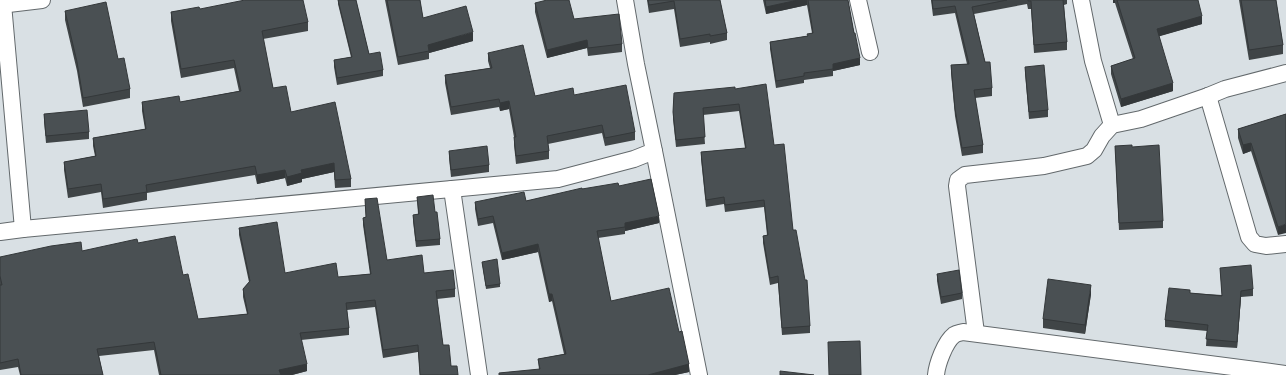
<svg xmlns="http://www.w3.org/2000/svg" width="1286" height="375" font-family="Spectral,serif">
  <style>
    .lines { fill: none; stroke-linecap: round; stroke-linejoin: round }
    .street-casing { stroke: #63696c; stroke-width: 18 }
    .street { stroke: #fff; stroke-width: 16 }
    .wall { fill: #404547 }
    .shaded-wall { fill: #34383a }
    .building { fill: #4a5053; stroke: #34383a }
  </style>
  <rect width="100%" height="100%" fill="#d9e0e4"/>
  <g class="lines">
    <defs>
      <g id="street">
        <path d="M858 0 870 52"/>
        <path d="M1081 0 1093 61 1112 125"/>
        <path d="M3 4 23 229"/>
        <path d="M0 5 42 0"/>
        <path d="M1208 96 1249 237 1255 244 1266 246 1286 244"/>
        <path d="M654 151 699 375"/>
        <path d="M452 189 479 375"/>
        <path d="M0 232 23 229 558 179 634 159 654 151 636 64 625 0"/>
        <path d="M976 333 957 186 958 180 965 175 1044 166 1087 156 1094 150 1102 136 1112 125 1141 119 1208 96 1225 89 1286 73"/>
        <path d="M936 375C937 364 945 342 954 335 957 333 960 333 963 332L1286 374"/>
      </g>
    </defs>
    <use href="#street" class="street-casing"/>
    <use href="#street" class="street"/>
  </g>
  <g class="wall">
    <path d="M338 0H356L369 54 383 70V76L337 85 334 67V60L351 57 338 4Z"/>
    <path d="M385 0H420L423 18 473 41 429 53V59L398 65Z"/>
    <path d="M647 0H720L727 33V40L710 44V42L680 47 674 9 649 13Z"/>
    <path d="M763 0H849H848L854 33 860 65 833 71V76L804 80V83L776 88 770 49V42L807 36 812 33 807 5 766 14Z"/>
    <path d="M931 0H1067V4L1064 5 1067 42V50L1034 53 1031 9H1028L1027 4 974 14 985 62 992 88V96L975 98 983 145V153L962 156 955 116 951 73V65L967 64 955 13 933 16Z"/>
    <path d="M1113 0H1198L1202 24 1159 36 1173 91 1121 107 1111 74V66L1133 59 1115 3H1113Z"/>
    <path d="M1239 0H1276L1283 45V54L1249 60Z"/>
    <path d="M535 3 574 19 622 44V52L588 56 587 48 547 58 535 12Z"/>
    <path d="M200 9 308 22V31L263 39 273 88 291 112 351 179V187L335 188 334 172 302 179V182L287 186 285 178 257 184 255 175 147 193V200L103 208 101 192 68 198 64 170V162L95 156 93 146V138L145 129 142 111V102H180L239 91 234 68 181 78 171 21V12Z"/>
    <path d="M65 11 118 59 130 89V98L83 107 77 71 65 20Z"/>
    <path d="M488 53 535 96 574 95 635 132V140L605 146 602 133 548 144 549 151V159L516 164 514 145V137L509 109 500 111 499 107 451 115 445 83V75L490 68 488 61Z"/>
    <path d="M1025 67 1048 110V117L1029 119 1025 73Z"/>
    <path d="M735 89 774 145 793 230 810 326V333L782 335 778 283 770 285 763 243V236L767 235 764 207 725 212 724 204 706 207 701 159V152L745 148 739 111 703 115 705 144 676 147 673 119 674 93Z"/>
    <path d="M44 114 89 132V139L46 143 44 121Z"/>
    <path d="M1286 114 1278 235 1251 151 1243 154 1238 138V129Z"/>
    <path d="M1115 146 1132 147 1163 221V228L1119 230Z"/>
    <path d="M449 151 489 165V172L451 177 449 158Z"/>
    <path d="M619 186 659 223 625 231V234L598 238 611 301 679 332 689 372 675 375H499V373L539 370 538 359 564 354 552 301 549 302 538 252 502 260 493 223 478 226 475 209V202L526 201 582 189Z"/>
    <path d="M417 197 435 212 440 239V245L416 247 413 221V215L418 214Z"/>
    <path d="M365 199 387 260 424 273 455 289V297L437 299 443 345 451 366 458 375H420L418 352 383 358 375 307 347 310 349 328V335L301 340 307 371 292 375H159L154 350 99 356 103 375H20L18 367 0 370V257L82 251 138 243 183 275 198 319 247 314 243 297V289L249 282 239 235V228L285 273 338 277 370 274 363 225V218L366 217Z"/>
    <path d="M482 262 500 284V287L486 289Z"/>
    <path d="M1220 268 1253 289V296L1241 297 1237 348 1206 346 1207 331 1165 327V320L1190 293 1222 295Z"/>
    <path d="M937 274 962 293V299L941 304 937 281Z"/>
    <path d="M1091 294 1085 334 1043 328V319Z"/>
  </g>
  <g class="shaded-wall">
    <path d="M798 0H807V5L766 14V7Z"/>
    <rect x="1113" y="0" width="2" height="3"/>
    <path d="M1202 16V24L1157 37V29Z"/>
    <path d="M473 32V41L429 53 428 45Z"/>
    <path d="M587 40V48L547 58V50Z"/>
    <path d="M860 58V65L833 71V64Z"/>
    <path d="M1173 83V91L1121 107V99Z"/>
    <path d="M509 101V109L500 111V103Z"/>
    <path d="M1251 143V151L1243 154V145Z"/>
    <path d="M334 163V172L302 179V182L287 186V177L301 170Z"/>
    <path d="M285 170V178L257 184V175Z"/>
    <path d="M659 216V223L625 231V223Z"/>
    <path d="M1286 224V233L1278 235V227Z"/>
    <path d="M538 244V252L502 260V253Z"/>
    <path d="M1091 285V294L1085 334V325Z"/>
    <path d="M1241 291V297L1237 348V342Z"/>
    <path d="M549 294H552V301L549 302Z"/>
    <path d="M307 364V371L292 375H279V370Z"/>
    <path d="M689 364V372L675 375H648Z"/>
  </g>
  <g class="building">
    <path d="M245 0H303L308 22 262 31 273 88 286 86 291 112 335 102 351 179 335 180 334 163 301 170 302 173 287 177 285 170 257 175 255 166 146 185 147 192 103 199 101 184 68 189 64 162 96 156 93 138 146 129 142 102 179 96 180 102 241 91 234 60 181 69 171 12 199 7 200 9Z"/>
    <path d="M338 0H356L369 54 380 52 383 70 337 78 334 60 352 57Z"/>
    <path d="M387 0H420L423 18 466 6 473 32 428 45 429 51 398 57Z"/>
    <path d="M547 0H569L574 19 619 14 622 44 588 48 587 40 547 50 535 3Z"/>
    <path d="M648 0H720L727 33 710 36V34L680 39 674 1 649 5Z"/>
    <path d="M765 0H798L766 7Z"/>
    <path d="M808 0H848L854 33H855L860 58 833 64V69L804 73V76L776 81 770 42 808 36 807 34 813 33Z"/>
    <path d="M932 0H1007L972 7 985 62H990L992 88 974 90 983 145 962 148 955 109 951 65 969 64 955 6 933 9Z"/>
    <path d="M1028 0H1063L1067 42 1034 45 1031 1H1028Z"/>
    <path d="M1117 0H1198L1202 16 1157 29 1173 83 1121 99 1111 66 1135 58Z"/>
    <path d="M1241 0H1276L1283 45 1249 50Z"/>
    <path d="M106 2 118 59 124 58 130 89 83 98 77 62 65 11Z"/>
    <path d="M523 45 535 96 573 88 574 95 626 85 635 132 605 138 602 125 547 136 549 151 516 156 514 137H516L509 101 500 103 499 99 451 107 445 75 492 68 488 53Z"/>
    <path d="M1044 65 1048 110 1029 112 1025 67Z"/>
    <path d="M766 84 774 145 784 144 793 230H796L805 280H807L810 326 782 328 778 276 770 278 763 236 768 235 764 200 725 205 724 197 706 200 701 152 746 148 739 104 703 108 705 137 676 140 673 112 674 93 735 87V89Z"/>
    <path d="M87 110 89 132 46 136 44 114Z"/>
    <path d="M1286 114V224L1278 227 1251 143 1243 145 1238 129Z"/>
    <path d="M1132 145V147L1159 145 1163 221 1119 223 1115 146Z"/>
    <path d="M487 146 489 165 451 170 449 151Z"/>
    <path d="M651 179 659 216 625 223V227L597 231 611 301 669 288 679 332 682 331 689 364 648 375H499V373L540 369 538 359 566 354 552 294H549L538 244 502 253 493 216 478 219 475 202 524 192 526 201 582 188V189L618 183 619 186Z"/>
    <path d="M433 195 435 212H437L440 239 416 241 413 215 419 214 417 197Z"/>
    <path d="M377 198 387 260 422 255 424 273 453 270 455 289 436 291 443 345H449L451 366H457L458 375H420L418 345 383 350 375 300 346 303 349 328 300 333 307 364 279 370 281 375H161L154 342 97 349 103 375H21L18 359 0 363V285H2L0 276V257L51 246 81 242 82 251 137 239 138 243 175 236 183 275 188 274 198 319 248 314 243 289 250 281 239 228 277 222 285 273 336 263 338 277 371 274 363 218 366 217 365 199Z"/>
    <path d="M497 259 500 284 486 286 482 262Z"/>
    <path d="M1251 265 1253 289 1241 291 1237 342 1206 339 1208 325 1165 320 1169 288 1190 290V293L1222 296 1220 268Z"/>
    <path d="M959 270 962 293 941 297 937 274Z"/>
    <path d="M1048 279 1091 285 1085 325 1043 319Z"/>
    <path d="M860 341 861 375H829L828 342Z"/>
    <path d="M780 371 814 375H780Z"/>
  </g>
</svg>
